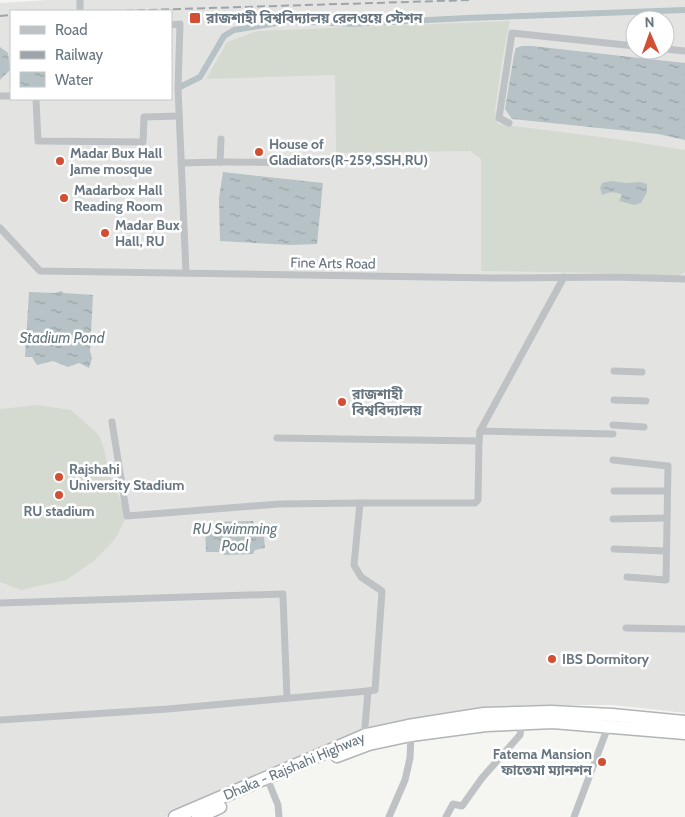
<svg xmlns="http://www.w3.org/2000/svg" width="685" height="817" font-family="Cabin,'Noto Sans Bengali',sans-serif">
  <style>
    .built { fill: #e3e4e2; fill-rule: evenodd }
    .grass { fill: #d5dad1 }
    .water { fill: url(#water-ripples) }
    .lines { fill: none; stroke-linecap: round; stroke-linejoin: round }
    .canal { stroke: #b6c2c5; stroke-width: 6 }
    .highway-casing { stroke: #b1b5b7; stroke-width: 15 }
    .street { stroke: #bec2c5; stroke-width: 7 }
    .highway { stroke: #fff; stroke-width: 12 }
    .rail { stroke: #9ea4a9; stroke-width: 2; stroke-dasharray: 8 4; stroke-linecap: butt }
    .poi-dot { fill: #d34f34; stroke: #fff; stroke-width: 2 }
    .labels { text-anchor: middle; dominant-baseline: central; stroke-width: 5; stroke-linejoin: round; paint-order: stroke }
    .poi-label { font-size: 14px; font-weight: bold; fill: #677680; stroke: #fff; text-anchor: start }
    .street-label { font-size: 14px; fill: #677680; stroke: #fff }
    .water-label { font-size: 15px; font-style: italic; fill: #63777d; stroke: #fff }
  </style>
  <defs>
    <pattern id="water-ripples" width="26" height="14" patternUnits="userSpaceOnUse" patternTransform="scale(1.25)"><rect width="26" height="14" fill="#b6c2c5"/><path d="M2 4q2-2 4 0t4 0M15 11q2-2 4 0t4 0" fill="none" stroke="#98a2a5"/></pattern>
  </defs>
  <rect width="100%" height="100%" fill="#f5f5f2"/>
  <path class="built" d="M48 0H685V713L613 705H524L403 721 366 730 165 817H0V3ZM11 11H171V99H11ZM635 20H665V50H635Z"/>
  <g class="grass">
    <path d="M510 21 502 61 495 111 498 124 616 139 685 150V272L678 276 610 273 481 271V159L470 151 336 153 335 75 206 79 227 42 257 31Z"/>
    <path d="M37 405 71 410 99 435 104 449 109 473 127 516 115 539 94 561 66 580 21 590 0 582V409Z"/>
  </g>
  <g class="water">
    <path d="M522 46H532L685 63V140L658 134 512 119 505 109 514 55 516 48Z"/>
    <path d="M0 47 8 53 10 70 0 80Z"/>
    <path d="M223 172 323 183 317 244 291 245 220 241 219 198Z"/>
    <path d="M611 181 626 183 640 182 647 184V192L641 203 634 205 619 201 622 195C615 191 609 192 602 195L600 188 602 183Z"/>
    <path d="M61 291 64 293 93 295 90 351 92 358 89 368 79 363 68 367 53 361 37 365 32 357H25L29 292 55 293Z"/>
    <path d="M253 521 254 526 263 527 265 548 255 550 253 554 224 555 223 552H206L205 529 210 528 211 522Z"/>
  </g>
  <g class="lines">
    <path class="canal" d="M178 88 200 77 224 36 234 30 289 21 352 24 467 18 685 10"/>
    <defs>
      <g id="highway">
        <path d="M337 756 369 744 411 735 486 725 553 722 685 733"/>
        <path d="M175 817 366 735 408 726 484 714 551 712 612 715 685 722"/>
        <path d="M198 817 220 807"/>
      </g>
    </defs>
    <use href="#highway" class="highway-casing"/>
    <g class="street">
      <path d="M80 0V11"/>
      <path d="M171 25 180 24 178 88 186 273"/>
      <path d="M665 49 685 51"/>
      <path d="M0 96H11"/>
      <path d="M36 99 38 141 143 142 144 117 179 116"/>
      <path d="M509 123 499 118 512 33 635 46"/>
      <path d="M220 162 342 163"/>
      <path d="M181 163 220 162 221 139"/>
      <path d="M0 228 40 271 495 278 615 277 685 279"/>
      <path d="M614 371 642 372"/>
      <path d="M614 400 646 401"/>
      <path d="M112 422 127 516 279 504 360 503H475L478 500 479 441"/>
      <path d="M613 425 644 427"/>
      <path d="M480 431 564 277"/>
      <path d="M277 438 479 441 480 431 613 434"/>
      <path d="M613 460 668 466 666 580 627 577"/>
      <path d="M614 491H667"/>
      <path d="M360 503 354 565 361 577 382 591 375 690 368 691"/>
      <path d="M613 519 667 518"/>
      <path d="M614 549 666 551"/>
      <path d="M283 597 287 698"/>
      <path d="M0 603 283 594"/>
      <path d="M626 628 685 629"/>
      <path d="M0 720 168 709 368 691 365 727 366 735"/>
      <path d="M267 778 278 805 279 817"/>
      <path d="M389 817 405 780 410 758 411 735"/>
      <path d="M446 817 453 804 462 806 482 778 520 735 522 723"/>
      <path d="M574 817 609 724"/>
    </g>
    <use href="#highway" class="highway"/>
    <g class="rail">
      <path d="M113 11 471 0"/>
      <path d="M0 16 11 15"/>
    </g>
  </g>
  <g class="poi-dot">
    <rect x="189" y="12" width="12" height="12" rx="2.5"/>
    <circle cx="259" cy="152" r="5"/>
    <circle cx="60" cy="161" r="5"/>
    <circle cx="64" cy="198" r="5"/>
    <circle cx="105" cy="233" r="5"/>
    <circle cx="342" cy="402" r="5"/>
    <circle cx="59" cy="477" r="5"/>
    <circle cx="59" cy="495" r="5"/>
    <circle cx="552" cy="659" r="5"/>
    <circle cx="602" cy="762" r="5"/>
  </g>
  <g class="labels">
    <g class="poi-label">
      <text x="206" y="18">রাজশাহী বিশ্ববিদ্যালয় রেলওয়ে স্টেশন</text>
      <text x="269" y="144">House of<tspan x="269" dy="16">Gladiators(R-259,SSH,RU)</tspan></text>
      <text x="70" y="153">Madar Bux Hall<tspan x="70" dy="16">Jame mosque</tspan></text>
      <text x="74" y="190">Madarbox Hall<tspan x="74" dy="16">Reading Room</tspan></text>
      <text x="115" y="225">Madar Bux<tspan x="115" dy="16">Hall, RU</tspan></text>
      <text x="352" y="394">রাজশাহী<tspan x="352" dy="16">বিশ্ববিদ্যালয়</tspan></text>
      <text x="69" y="469">Rajshahi<tspan x="69" dy="16">University Stadium</tspan></text>
      <text x="59" y="511" text-anchor="middle">RU stadium</text>
      <text x="562" y="659">IBS Dormitory</text>
      <text x="592" y="754" text-anchor="end">Fatema Mansion<tspan x="592" dy="16">ফাতেমা ম্যানশন</tspan></text>
    </g>
    <g class="street-label">
      <text transform="translate(333 263) rotate(1)">Fine Arts Road</text>
      <text transform="translate(294 766) rotate(-23)">Dhaka - Rajshahi Highway</text>
    </g>
    <g class="water-label">
      <text x="62" y="338">Stadium Pond</text>
      <text x="235" y="529">RU Swimming<tspan x="235" dy="17">Pool</tspan></text>
    </g>
  </g>
  <rect x="10" y="10" width="162" height="90" fill="#ffffff" stroke="#c2c8cc"/>
  <rect x="20" y="26" width="25" height="8" fill="#bec2c5" stroke="#c2c8cc"/>
  <text x="55" y="35" font-size="15" fill="#677680">Road</text>
  <rect x="20" y="51" width="25" height="8" fill="#9ea4a9" stroke="#c2c8cc"/>
  <text x="55" y="60" font-size="15" fill="#677680">Railway</text>
  <rect x="20" y="72" width="25" height="15" fill="url(#water-ripples)" stroke="#c2c8cc"/>
  <text x="55" y="85" font-size="15" fill="#677680">Water</text>
  <g transform="translate(650 35) rotate(358)"><circle r="24" fill="#ffffff" stroke="#c2c8cc"/>
  <path d="M0-4L9 19L0 12L-9 19Z" fill="#d34f34"/>
  <text y="-8" font-size="14" font-weight="bold" text-anchor="middle" fill="#677680">N</text>
  </g>
</svg>
